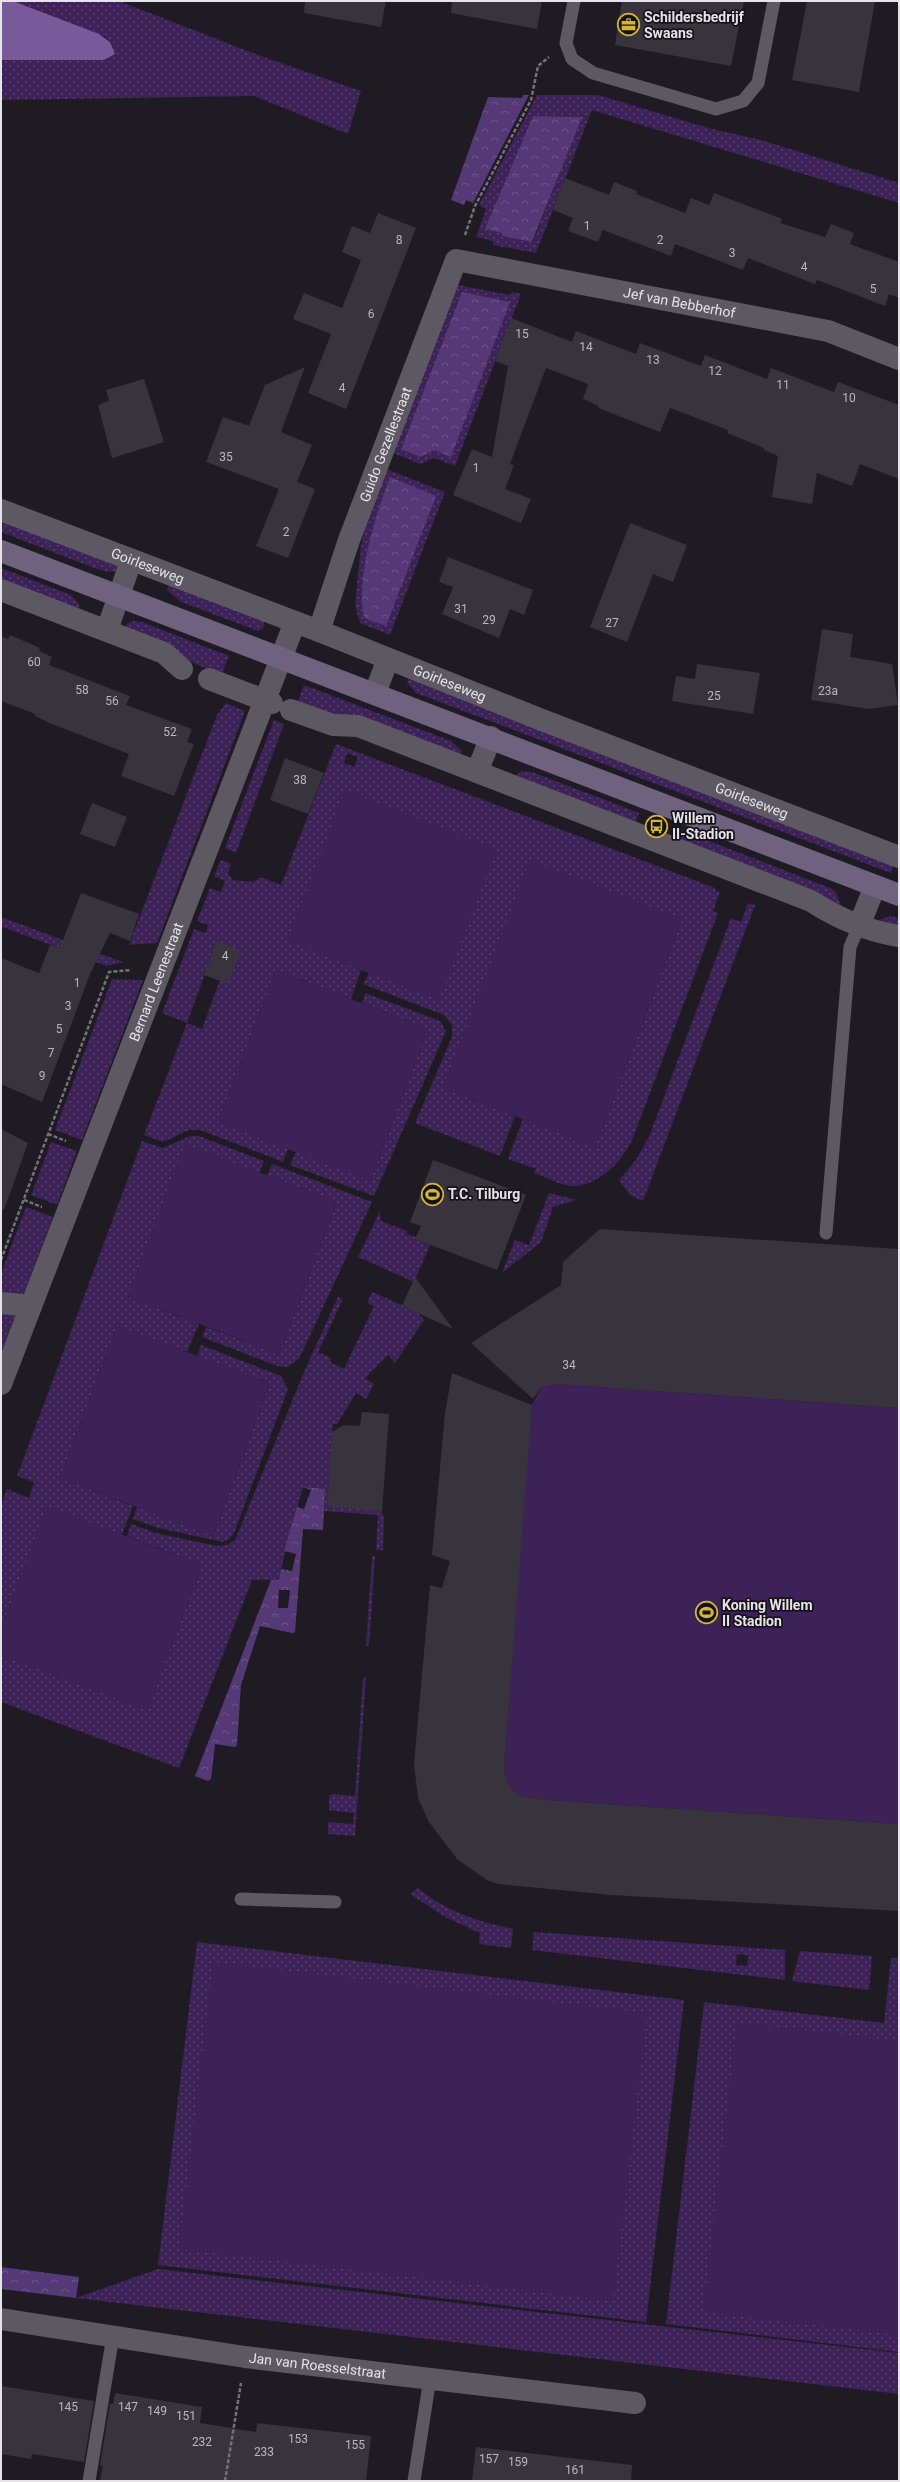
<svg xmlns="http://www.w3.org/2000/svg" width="900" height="2482" font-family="Roboto,sans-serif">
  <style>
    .grass { fill: url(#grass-dots); fill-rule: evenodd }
    .forest { fill: url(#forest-crowns); fill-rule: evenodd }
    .garden { fill: #3c2256 }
    .water { fill: #785a9b }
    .building { fill: #38343d }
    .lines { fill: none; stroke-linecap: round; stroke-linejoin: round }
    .path { stroke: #747178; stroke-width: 2.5; stroke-dasharray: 4 2; stroke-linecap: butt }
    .lane { stroke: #5c5962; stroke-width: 13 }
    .street { stroke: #5c5962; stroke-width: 22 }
    .secondary { stroke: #6e627e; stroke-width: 22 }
    .labels { text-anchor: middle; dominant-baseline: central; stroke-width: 3.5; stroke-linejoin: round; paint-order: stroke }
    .number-label { font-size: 12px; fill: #bab8be }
    .poi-label { font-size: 14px; font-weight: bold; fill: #e6e4e9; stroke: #151219; text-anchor: start }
    .street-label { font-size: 14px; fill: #e6e4e9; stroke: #151219 }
  </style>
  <defs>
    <pattern id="grass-dots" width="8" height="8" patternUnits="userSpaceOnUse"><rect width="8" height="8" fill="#3c2256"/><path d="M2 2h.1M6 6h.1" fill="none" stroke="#58426e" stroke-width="1.8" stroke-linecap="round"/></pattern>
    <pattern id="forest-crowns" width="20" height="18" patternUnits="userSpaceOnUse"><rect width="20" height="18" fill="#553876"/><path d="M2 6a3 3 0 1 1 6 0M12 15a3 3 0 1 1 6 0" fill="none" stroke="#6d558a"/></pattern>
  </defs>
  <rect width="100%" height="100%" fill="#1e1b23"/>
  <g class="grass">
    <path d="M13 1H119L258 55 361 91 348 134 254 96 1 100V60H104L115 54 110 42 105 37Z"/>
    <path d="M537 95H598L708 128 761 140 899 183V203L592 110 536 253 493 245V241L476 237 486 209 479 205ZM533 116 581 117 533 242 502 236 503 233 486 229Z"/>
    <path d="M457 285 510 295 512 292 521 294 455 466 434 458 420 464 393 453ZM462 292 420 457 401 449Z"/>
    <path d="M386 469 445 492 390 635 360 623 355 605 361 545 367 520Z"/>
    <path d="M1 519 119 565 117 571 108 572 94 568 1 532Z"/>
    <path d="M1 568 71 595 79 604V609L1 581Z"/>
    <path d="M170 584 264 620V627L258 631 181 602 167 590Z"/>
    <path d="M133 621 142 622 229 656 222 674 198 665 126 629V624Z"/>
    <path d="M409 677 894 864 891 873 416 693 407 683Z"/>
    <path d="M304 685 451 741 462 751 461 755 297 703Z"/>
    <path d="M226 703 245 711 157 943 129 945 217 715Z"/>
    <path d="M274 720 284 724 236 853 225 848Z"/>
    <path d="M336 744 715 888V890L720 892 713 911 718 913 633 1138C623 1160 600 1186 573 1186 560 1186 546 1177 534 1173L536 1169 508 1159 523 1119 595 1147 682 919 531 861 443 1088 515 1116 500 1156 415 1123 452 1037V1025L444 1015 363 984 369 973 439 1000 287 941 361 970 351 999 276 970 218 1122 288 1149 283 1162 200 1130H189L163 1142 144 1135 187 1023 162 1013 194 929 206 933 208 925 197 921 210 888 221 892 225 881 214 876 221 860 231 864 228 874 233 880 254 882 260 877 281 885ZM347 753 358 757 354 767 344 763ZM217 941 220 980 202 1029 187 1023Z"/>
    <path d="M522 771 532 772 639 813 635 825 515 776Z"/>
    <path d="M681 830 830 888 836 892 841 906 677 842Z"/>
    <path d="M748 903 755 905 643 1201 630 1195 619 1180 636 1160 649 1137 731 918 741 922Z"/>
    <path d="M891 916 899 919V927L877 924 879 920Z"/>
    <path d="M1 917 123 962 107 966 3 927 1 931Z"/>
    <path d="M112 979 143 980 82 1140 55 1130Z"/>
    <path d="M365 993 440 1021 446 1031 374 1196 290 1165 296 1152 370 1181 428 1029 362 1003Z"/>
    <path d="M190 1136H199L264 1161 259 1173 185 1145 128 1297 199 1324 187 1352 117 1326 60 1478 133 1506 122 1535 47 1507 1 1630V1505L7 1489 29 1498 34 1482 17 1476 142 1141 163 1148Z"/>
    <path d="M51 1142 77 1151 57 1205 31 1195Z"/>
    <path d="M272 1164 372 1202 299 1359 287 1367 277 1366 202 1337 206 1327 279 1354 337 1202 267 1175Z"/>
    <path d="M549 1193 576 1200 553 1207 541 1242 502 1273 515 1240 529 1245Z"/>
    <path d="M26 1207 53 1217 23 1296 1 1292V1273Z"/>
    <path d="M380 1211 381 1221 407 1231V1234L416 1237 415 1239 430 1245 414 1282 358 1257Z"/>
    <path d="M372 1292 416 1311 424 1320 395 1363 388 1355 365 1378 374 1384 366 1399 356 1393 337 1424H333L327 1506 382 1511 384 1518 383 1550H376L378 1515 324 1511 325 1489 303 1488 285 1547 279 1580H252L179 1768 1 1702V1655L147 1710 202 1565 127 1536 131 1524 156 1533 217 1546 227 1545 235 1540 304 1372 338 1297 343 1299 318 1352 331 1358 330 1362 344 1369 374 1306 367 1303Z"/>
    <path d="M1 1312 16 1314 1 1353Z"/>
    <path d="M201 1345 281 1376 288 1389 234 1533 228 1540 223 1542 158 1528 133 1519 137 1507 213 1536 270 1383 197 1356Z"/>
    <path d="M372 1556H375L369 1646H366Z"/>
    <path d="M363 1678H366L355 1836 328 1834V1822L353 1824 354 1813 329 1810V1796L332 1794 355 1796Z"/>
    <path d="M418 1888C447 1912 477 1921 513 1929L511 1948 479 1944 480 1933 447 1918 410 1894Z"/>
    <path d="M534 1932 785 1950V1980L532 1950ZM737 1954 748 1955 747 1966 736 1965Z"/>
    <path d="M197 1942 684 2000 646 2322 158 2265Z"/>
    <path d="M800 1951 872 1956 869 1990 792 1981Z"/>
    <path d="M891 1958H899V2352L666 2324 704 2002 884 2023Z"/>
    <path d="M158 2269 899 2353V2394L76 2298Z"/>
  </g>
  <g class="forest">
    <path d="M523 95H529L473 203 466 200 464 205 451 200 488 97 522 98Z"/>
    <path d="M533 116 582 117 532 242 502 236V233L485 229Z"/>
    <path d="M462 292 510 302 451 457 434 450 420 457 401 449Z"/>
    <path d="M390 477 436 496 386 626 364 618C356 575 375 517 390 477Z"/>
    <path d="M303 1487 325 1489 323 1530 303 1529 295 1632 292 1633 260 1626 241 1685 237 1745 235 1747 215 1744 211 1779 208 1781 195 1776 271 1580H279L285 1547 297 1507 304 1509 311 1490ZM285 1551 296 1554 292 1571 281 1569ZM279 1590H290L288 1608H278Z"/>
    <path d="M1 2267 79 2277 76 2298 1 2289Z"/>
  </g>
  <g class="garden">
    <path d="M345 790 497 849 439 1000 287 941Z"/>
    <path d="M530 860 682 919 595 1147 443 1088Z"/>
    <path d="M276 970 428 1029 370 1181 218 1122Z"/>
    <path d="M185 1144 337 1202 279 1354 128 1297Z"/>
    <path d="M117 1326 270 1383 213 1536 60 1478Z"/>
    <path d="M556 1384 899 1408V1824L547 1800 517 1795 507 1782 504 1768 528 1445 532 1405 541 1388Z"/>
    <path d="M47 1506 202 1565 147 1710 1 1655V1630Z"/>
    <path d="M213 1962 647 2013 613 2301 179 2249Z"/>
    <path d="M737 2022 899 2041V2335L703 2312Z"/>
  </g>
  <path class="water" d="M1 1H13L99 34 110 42 115 54 104 60H1Z"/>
  <g class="building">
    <path d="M305 1H386L381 27 304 13Z"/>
    <path d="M452 1H542L537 29 451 13Z"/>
    <path d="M622 1H744L731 66 615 45Z"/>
    <path d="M807 1H875L859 92 792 80Z"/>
    <path d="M565 178 609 195 614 182 637 191 636 194 685 213 691 198 709 205 714 193 782 219 780 223 825 237 831 224 854 233 850 244 899 262V298L889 294 885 306 817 280 815 284 748 258 743 270 675 244 671 256 603 230 598 242 568 231 573 218 553 210Z"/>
    <path d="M378 213 416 228 346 409 308 393 331 334 293 319 304 293 342 308 361 260 342 252 352 226 370 233Z"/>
    <path d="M511 318 572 342 576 331 636 354 640 343 701 366 705 355 767 379 771 368 834 392 838 382 899 405V479L860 464 852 486 817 473 812 504 772 497 778 456 764 450V448L727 433 728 430 670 408 660 432 598 408 599 406 583 399 588 384 546 368 510 464 514 465 505 489 531 499 521 523 453 495 472 449 492 457 508 366 495 361Z"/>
    <path d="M305 367 281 432 312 445 297 482 315 489 288 558 256 546 279 489 206 462 223 417 249 426 265 385Z"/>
    <path d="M144 379 164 442 112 458 98 405 109 401 106 390Z"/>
    <path d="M630 523 687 545 673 582 653 574 627 642 590 627Z"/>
    <path d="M448 557 533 590 524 615 510 609 499 638 442 614 453 587 439 582Z"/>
    <path d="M822 629 853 634 850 657 892 664 898 705 868 709 811 700Z"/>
    <path d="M10 635 40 648 39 651 52 657 49 665 130 696 126 705 192 729 187 742 194 744 174 796 121 776 129 754 52 724 35 716V714L1 701V636L8 639Z"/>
    <path d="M697 664 760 673 753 714 672 701 676 676 695 679Z"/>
    <path d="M285 758 324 773 308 814 270 800Z"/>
    <path d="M92 803 127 817 115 847 80 834Z"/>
    <path d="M81 893 139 914 130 941 110 933 90 974 42 1102 1 1084V958L39 973 50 945 60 948Z"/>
    <path d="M217 941 241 950 228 984 204 975Z"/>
    <path d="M1 1129 28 1143 4 1210 1 1209Z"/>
    <path d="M433 1160 526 1195 497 1270 415 1239 421 1226 410 1222Z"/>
    <path d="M600 1229 899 1249V1408L555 1384 541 1388 533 1399 471 1343 561 1285 563 1262Z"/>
    <path d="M415 1277 453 1329 402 1306Z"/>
    <path d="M452 1373 532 1405 504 1768 507 1782 517 1795 547 1800 899 1824V1911L612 1895 498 1884 487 1880 457 1859 429 1822 418 1798 414 1764 430 1585 442 1588 450 1561 432 1555 445 1413Z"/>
    <path d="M362 1412 389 1414 382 1511 327 1507 332 1432 344 1425 360 1426Z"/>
    <path d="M1 2386 94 2401 84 2462 32 2454 31 2459 1 2454Z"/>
    <path d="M115 2393 202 2407 200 2423 256 2432 257 2423 371 2436 366 2481H100L103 2466 100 2465 110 2404H113Z"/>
    <path d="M476 2447 632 2465 631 2481H472Z"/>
  </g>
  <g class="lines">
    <g class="path">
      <path d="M465 235 475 206 531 100 538 66 549 57"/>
      <path d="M48 1134 66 1141"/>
      <path d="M24 1200 42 1207"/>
      <path d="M1 1260 109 972 131 970"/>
      <path d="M225 2481 241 2383"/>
    </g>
    <g class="lane">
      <path d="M574 1 566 43 572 59 593 73 716 109 743 101 758 83 774 1"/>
      <path d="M826 1233 850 947 859 926"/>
      <path d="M241 1899 335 1902"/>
      <path d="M89 2481 113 2336"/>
      <path d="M414 2481 430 2378"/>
    </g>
    <g class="street">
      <path id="s1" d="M1 510 319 631 542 720 899 857"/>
      <path d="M1 590 164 653 182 669"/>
      <path d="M107 630 131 561"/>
      <path id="s2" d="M319 631 349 540 456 260 828 331 899 359"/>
      <path d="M209 679 272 703"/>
      <path d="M375 693 388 659"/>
      <path d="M291 710 333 725 358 726 811 901C839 919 866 931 899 936"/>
      <path d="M477 772 491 737"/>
      <path d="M859 926 875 886"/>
      <path d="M1 1303 31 1306"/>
      <path id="s3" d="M1 1384 295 622"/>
      <path id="s4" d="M1 2319 245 2357 635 2403"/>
    </g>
    <path class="secondary" d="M1 551 899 895"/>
  </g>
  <defs>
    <symbol id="office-ring" viewBox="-11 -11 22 22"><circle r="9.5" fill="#151219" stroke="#d5b534" stroke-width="1.5"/><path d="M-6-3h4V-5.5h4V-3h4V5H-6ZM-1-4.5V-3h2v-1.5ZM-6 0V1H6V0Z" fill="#d5b534"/></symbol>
    <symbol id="bus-ring" viewBox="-11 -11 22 22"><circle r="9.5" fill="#151219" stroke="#d5b534" stroke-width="1.5"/><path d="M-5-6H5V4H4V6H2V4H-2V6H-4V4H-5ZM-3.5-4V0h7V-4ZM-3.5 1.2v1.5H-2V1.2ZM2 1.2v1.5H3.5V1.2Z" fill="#d5b534"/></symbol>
    <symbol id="stadium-ring" viewBox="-11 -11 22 22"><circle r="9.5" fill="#151219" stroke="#d5b534" stroke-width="1.5"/><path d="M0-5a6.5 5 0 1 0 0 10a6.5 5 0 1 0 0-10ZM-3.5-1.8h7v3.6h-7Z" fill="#d5b534"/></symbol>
  </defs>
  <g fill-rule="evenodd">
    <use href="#office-ring" x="616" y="12" width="25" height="25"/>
    <use href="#bus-ring" x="644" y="814" width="25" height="25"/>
    <use href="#stadium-ring" x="420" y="1182" width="25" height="25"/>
    <use href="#stadium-ring" x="694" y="1600" width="25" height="25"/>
  </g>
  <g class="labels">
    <g class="number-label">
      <text x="587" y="226">1</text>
      <text x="399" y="240">8</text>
      <text x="660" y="240">2</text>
      <text x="732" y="253">3</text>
      <text x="804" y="267">4</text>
      <text x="873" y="289">5</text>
      <text x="371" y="314">6</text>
      <text x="522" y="334">15</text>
      <text x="586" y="347">14</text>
      <text x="653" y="360">13</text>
      <text x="715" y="371">12</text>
      <text x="783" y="385">11</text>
      <text x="342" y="388">4</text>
      <text x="849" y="398">10</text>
      <text x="226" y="457">35</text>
      <text x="476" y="468">1</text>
      <text x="286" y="532">2</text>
      <text x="461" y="609">31</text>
      <text x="489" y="620">29</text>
      <text x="612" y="623">27</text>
      <text x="34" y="662">60</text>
      <text x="82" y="690">58</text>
      <text x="828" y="691">23a</text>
      <text x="714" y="696">25</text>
      <text x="112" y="701">56</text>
      <text x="170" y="732">52</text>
      <text x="300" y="780">38</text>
      <text x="225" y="956">4</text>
      <text x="77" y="983">1</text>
      <text x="68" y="1006">3</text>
      <text x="59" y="1029">5</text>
      <text x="51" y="1053">7</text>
      <text x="42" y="1076">9</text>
      <text x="569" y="1365">34</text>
      <text x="68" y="2407">145</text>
      <text x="128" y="2407">147</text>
      <text x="157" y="2411">149</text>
      <text x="186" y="2416">151</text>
      <text x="298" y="2439">153</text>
      <text x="202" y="2442">232</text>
      <text x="355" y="2445">155</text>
      <text x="264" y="2452">233</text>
      <text x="489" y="2459">157</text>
      <text x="518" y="2462">159</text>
      <text x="575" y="2470">161</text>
    </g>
    <g class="poi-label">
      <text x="644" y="17">Schildersbedrijf<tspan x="644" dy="16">Swaans</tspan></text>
      <text x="672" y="818">Willem<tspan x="672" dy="16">II-Stadion</tspan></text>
      <text x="448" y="1194">T.C. Tilburg</text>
      <text x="722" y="1605">Koning Willem<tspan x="722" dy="16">II Stadion</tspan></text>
    </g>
    <g class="street-label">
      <text stroke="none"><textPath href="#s2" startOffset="623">Jef van Bebberhof</textPath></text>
      <text stroke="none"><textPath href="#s2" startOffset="198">Guido Gezellestraat</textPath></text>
      <text stroke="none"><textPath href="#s1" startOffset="157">Goirleseweg</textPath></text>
      <text stroke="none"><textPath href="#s1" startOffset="481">Goirleseweg</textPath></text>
      <text stroke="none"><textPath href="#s1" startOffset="805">Goirleseweg</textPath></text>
      <text stroke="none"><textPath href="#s3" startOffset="431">Bernard Leenestraat</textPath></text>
      <text stroke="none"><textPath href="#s4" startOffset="320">Jan van Roesselstraat</textPath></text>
    </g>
  </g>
  <rect width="900" height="2482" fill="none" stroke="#e6e4e9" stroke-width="4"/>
</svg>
